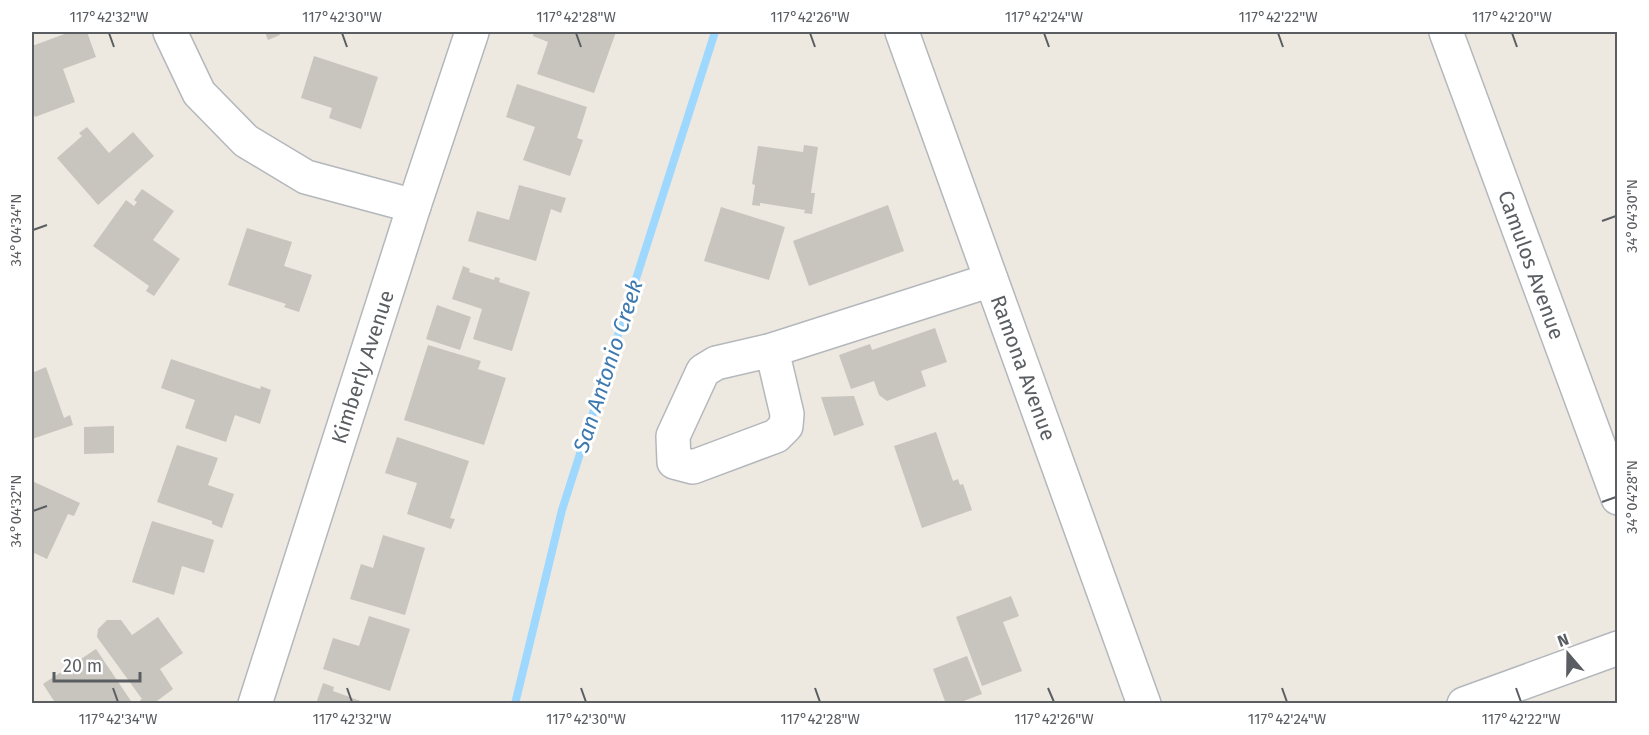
<svg xmlns="http://www.w3.org/2000/svg" width="1649" height="735" font-family="'Fira Sans',sans-serif">
  <style>
    .lines { fill: none; stroke-linecap: round; stroke-linejoin: round }
    .stream { stroke: #9fd8fe; stroke-width: 8 }
    .building { fill: #c8c4be }
    .minor-casing { stroke: #b4b7bc; stroke-width: 36 }
    .minor { stroke: #fff; stroke-width: 33 }
    .ticks { fill: none; stroke: #5a5e62; stroke-width: 2 }
    .labels { text-anchor: middle; dominant-baseline: central; stroke-width: 6; stroke-linejoin: round; paint-order: stroke }
    .street-label { font-size: 21px; fill: #5a5e62; stroke: #fff }
    .water-label { font-size: 22px; font-style: italic; fill: #3d79af; stroke: #fff }
    .neatline { fill: none; stroke: #5a5e62; stroke-width: 2 }
    .ticks-label { font-size: 15px; text-anchor: middle; fill: #5a5e62 }
  </style>
  <rect width="100%" height="100%" fill="#ede9e1"/>
  <g class="lines">
    <path class="stream" d="M515 704 562 510 715 32"/>
  </g>
  <g class="building">
    <path d="M70 32H87L96 57 63 69 75 102 35 117 32 109V104H34L32 98V46Z"/>
    <path d="M265 32H277L280 35 268 40Z"/>
    <path d="M534 32H616L594 93 537 74 548 42 533 36Z"/>
    <path d="M314 56 378 77 361 129 329 118 332 108 301 98Z"/>
    <path d="M517 84 587 107 577 138 583 140 570 176 523 160 535 127 506 117Z"/>
    <path d="M87 127 109 153 133 132 154 156 98 205 57 158 82 136 79 133Z"/>
    <path d="M804 145 818 147 811 193H815L812 214 804 213 805 210 760 203V206L752 205 755 185 752 184 758 146 803 152Z"/>
    <path d="M519 185 566 198 561 213 551 209 536 261 468 241 477 211 509 220Z"/>
    <path d="M142 189 174 211 153 240 180 259 154 296 146 291 149 286 93 246 126 200 134 206 137 202 134 200Z"/>
    <path d="M888 205 904 251 809 286 793 241Z"/>
    <path d="M721 207 785 227 769 280 704 261Z"/>
    <path d="M247 228 292 242 284 266 312 275 299 312 284 307 286 304 228 285Z"/>
    <path d="M463 266 470 269 469 272 494 280 495 277 500 278 499 282 530 292 512 351 473 339 482 309 452 299Z"/>
    <path d="M437 305 471 317 460 350 426 339Z"/>
    <path d="M935 328 947 362 921 371 926 386 887 401 879 395 874 381 851 389 839 355 870 344 872 350Z"/>
    <path d="M428 345 481 361 478 369 506 378 484 445 404 420Z"/>
    <path d="M171 359 260 389 261 386 271 390 260 424 235 415 226 442 185 428 195 400 161 388Z"/>
    <path d="M46 367 64 418 70 415 73 425 32 439V373Z"/>
    <path d="M854 396 864 425 834 436 821 397Z"/>
    <path d="M114 426V453L84 454V427Z"/>
    <path d="M936 432 953 481 958 479 960 485 963 484 972 510 922 528 894 446Z"/>
    <path d="M397 437 469 461 450 518 455 519 451 529 407 514 417 483 385 473Z"/>
    <path d="M177 445 218 458 208 485 234 494 222 528 212 524V521L157 502Z"/>
    <path d="M32 481 80 503 74 516 68 514 47 559 32 552Z"/>
    <path d="M152 521 214 540 204 573 182 566 174 595 132 582Z"/>
    <path d="M383 535 425 548 405 615 350 599 361 564 373 568Z"/>
    <path d="M1011 596 1019 616 1003 622 1022 671 982 686 956 617Z"/>
    <path d="M369 616 410 629 390 691 323 669 333 638 359 646Z"/>
    <path d="M158 617 183 653 160 669 173 689 153 704H142L140 700 142 699 97 637 98 629 107 620H121L132 635Z"/>
    <path d="M96 649 133 704H56L43 684Z"/>
    <path d="M967 656 982 694 956 704H946L933 669Z"/>
    <path d="M323 683 334 687 333 691 369 704H316Z"/>
  </g>
  <g class="lines">
    <defs>
      <g id="minor">
        <path d="M170 32 199 93 246 141 306 177 414 206"/>
        <path d="M902 32 1144 704"/>
        <path d="M1446 32 1618 498"/>
        <path d="M772 350 787 414 786 426 776 436 693 467 674 462 673 436 703 371 716 363 772 350 991 280"/>
        <path d="M255 704 414 206 472 32"/>
        <path d="M1464 704 1618 648"/>
      </g>
    </defs>
    <use href="#minor" class="minor-casing"/>
    <use href="#minor" class="minor"/>
  </g>
  <path class="ticks" d="M109 33 114 47M342 33 347 47M576 33 581 47M810 33 815 47M1044 33 1049 47M1278 33 1283 47M1512 33 1517 47M1602 221 1616 216M33 230 47 225M1602 502 1616 497M33 511 47 506M113 688 118 702M347 688 352 702M581 688 586 702M815 688 820 702M1048 688 1054 702M1282 688 1287 702M1516 688 1521 702"/>
  <g class="labels">
    <g class="street-label">
      <text transform="translate(1531 265) rotate(70)">Camulos Avenue</text>
      <text transform="translate(363 367) rotate(-72)">Kimberly Avenue</text>
      <text transform="translate(1023 368) rotate(70)">Ramona Avenue</text>
    </g>
    <g class="water-label">
      <text transform="translate(608 366) rotate(-72)">San Antonio Creek</text>
    </g>
  </g>
  <rect width="1649" height="735" fill="none" stroke="#ffffff" stroke-width="66"/>
  <g transform="translate(1568 654) rotate(340)" stroke="#ffffff" stroke-width="4.5" paint-order="stroke">
  <path d="M0-4.5L10 22L0 15L-10 22Z" fill="#5a5e62"/>
  <text y="-9" font-size="16" font-weight="bold" text-anchor="middle" fill="#5a5e62">N</text>
  </g>
  <path d="M54 672v9h86v-9" fill="none" stroke="#5a5e62" stroke-width="3"/>
  <text x="63" y="672" font-size="18" fill="#5a5e62" stroke="#ffffff" stroke-width="4.5" paint-order="stroke">20 m</text>
  <rect x="33" y="33" width="1583" height="669" class="neatline"/>
  <g class="ticks-label">
    <text x="109" y="22">117°42'32"W</text>
    <text x="342" y="22">117°42'30"W</text>
    <text x="576" y="22">117°42'28"W</text>
    <text x="810" y="22">117°42'26"W</text>
    <text x="1044" y="22">117°42'24"W</text>
    <text x="1278" y="22">117°42'22"W</text>
    <text x="1512" y="22">117°42'20"W</text>
    <text transform="translate(1632 216) rotate(-90)" y="5">34°04'30"N</text>
    <text transform="translate(16 230) rotate(-90)" y="5">34°04'34"N</text>
    <text transform="translate(1632 497) rotate(-90)" y="5">34°04'28"N</text>
    <text transform="translate(16 511) rotate(-90)" y="5">34°04'32"N</text>
    <text x="118" y="724">117°42'34"W</text>
    <text x="352" y="724">117°42'32"W</text>
    <text x="586" y="724">117°42'30"W</text>
    <text x="820" y="724">117°42'28"W</text>
    <text x="1054" y="724">117°42'26"W</text>
    <text x="1287" y="724">117°42'24"W</text>
    <text x="1521" y="724">117°42'22"W</text>
  </g>
</svg>
